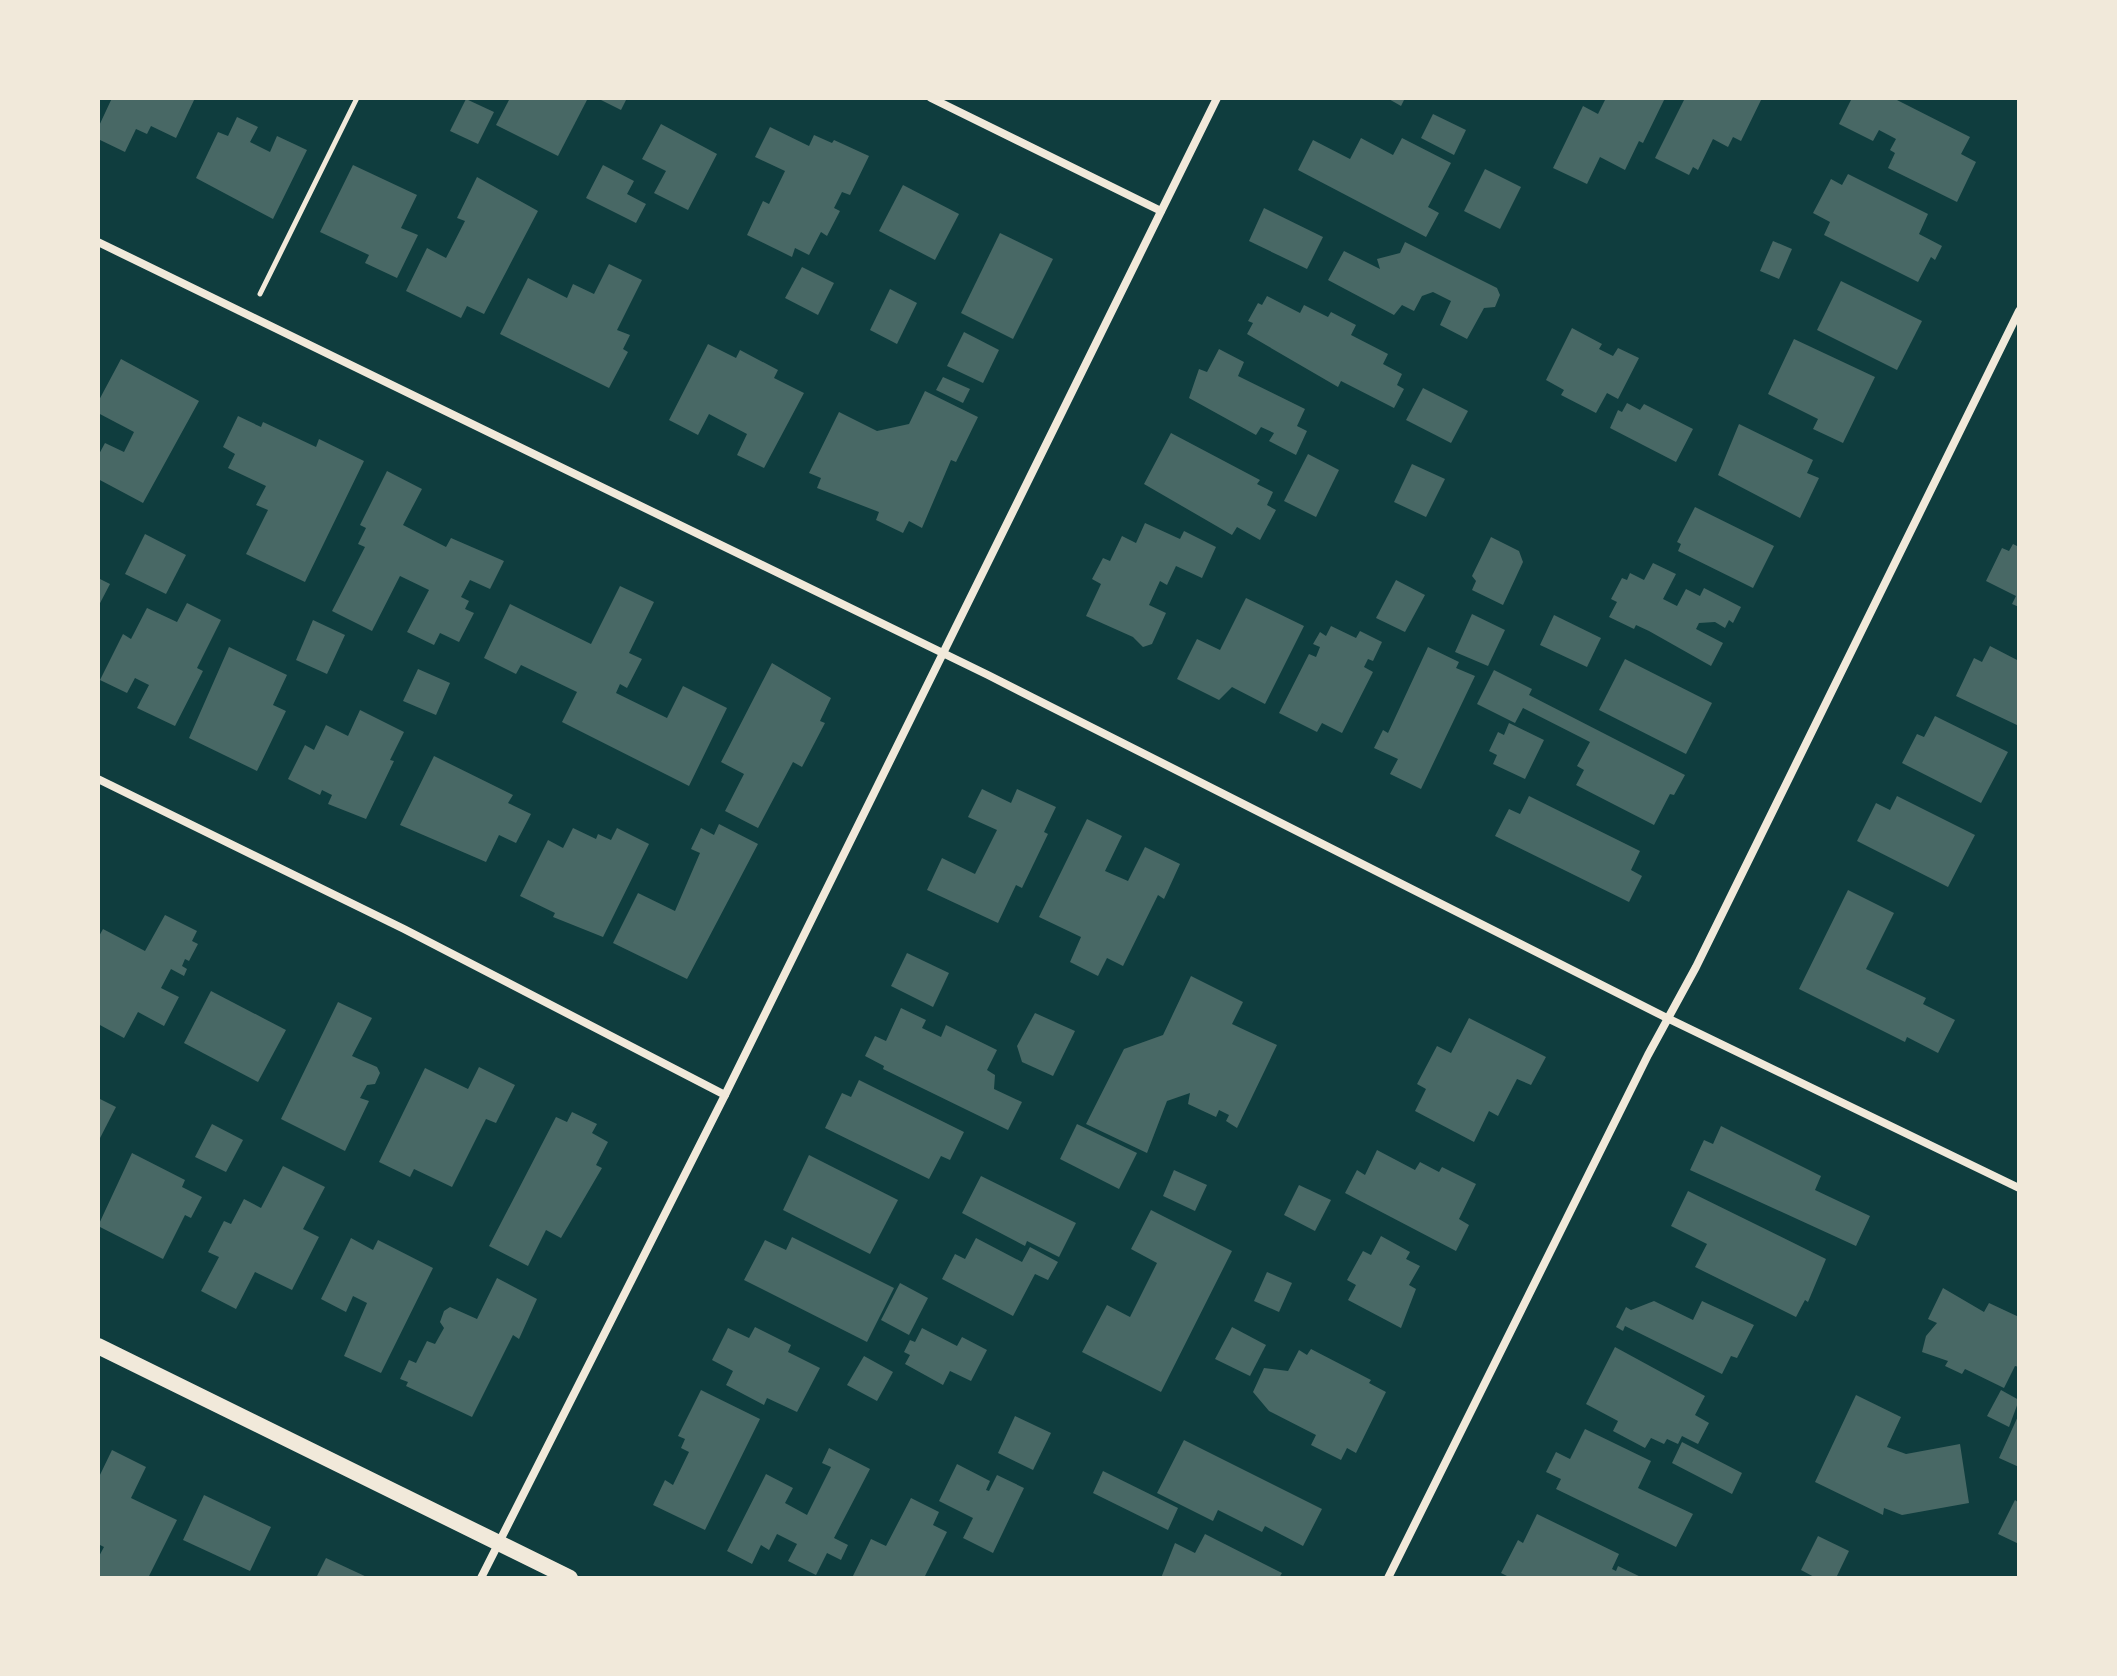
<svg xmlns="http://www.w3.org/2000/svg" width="2117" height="1676" font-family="Lato,sans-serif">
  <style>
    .building { fill: #486865 }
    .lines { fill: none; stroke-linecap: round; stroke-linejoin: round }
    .path { stroke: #f1e9da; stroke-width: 5 }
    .minor { stroke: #f1e9da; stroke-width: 8 }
    .secondary { stroke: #f1e9da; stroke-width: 16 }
  </style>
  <rect width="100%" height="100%" fill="#0f3d3e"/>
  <g class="building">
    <path d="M112 98H195L176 138 151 126 147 134 136 129 125 152 98 139V128Z"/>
    <path d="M510 98H588L558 156 496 125Z"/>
    <path d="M597 98H627L621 110Z"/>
    <path d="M1387 98H1405L1401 106Z"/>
    <path d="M1606 98H1665L1643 143 1639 141 1625 170 1600 157 1587 184 1553 168 1583 106 1598 114Z"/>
    <path d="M1685 98H1762L1741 141 1733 137 1728 147 1713 139 1698 170 1693 167 1689 175 1655 158Z"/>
    <path d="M1852 98H1893L1970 137 1961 154 1976 162 1957 202 1888 168 1895 153 1890 150 1896 139 1879 130 1873 141 1839 124Z"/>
    <path d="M466 99 494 112 478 144 450 131Z"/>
    <path d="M1433 114 1466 130 1454 155 1421 138Z"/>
    <path d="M237 117 258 127 250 142 270 152 277 136 307 150 273 219 196 178 218 132 228 136Z"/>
    <path d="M661 124 717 154 688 210 654 193 666 171 642 159Z"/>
    <path d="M770 127 809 146 814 135 832 143 834 140 869 156 850 195 842 192 834 208 840 211 827 236 821 232 809 255 795 248 792 257 747 235 763 201 769 204 785 171 755 157Z"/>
    <path d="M1361 138 1393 155 1402 138 1451 163 1428 207 1439 213 1426 237 1298 170 1313 140 1350 159Z"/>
    <path d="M353 165 417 195 401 228 418 235 397 278 365 263 369 255 320 232Z"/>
    <path d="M603 165 634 181 627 194 646 204 636 223 586 198Z"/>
    <path d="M1485 169 1521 187 1500 229 1464 211Z"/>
    <path d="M1848 174 1928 214 1919 234 1942 246 1935 260 1931 257 1918 282 1824 235 1830 222 1813 213 1831 179 1842 185Z"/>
    <path d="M477 177 538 211 484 314 467 306 461 318 406 291 427 248 446 258 465 221 457 218Z"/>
    <path d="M903 185 959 214 935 260 879 231Z"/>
    <path d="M1264 208 1323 237 1307 269 1249 241Z"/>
    <path d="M1000 233 1053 259 1013 339 961 313Z"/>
    <path d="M1773 241 1792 249 1779 279 1760 271Z"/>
    <path d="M1405 242 1497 288 1500 295 1495 307 1484 308 1467 339 1440 325 1451 301 1433 292 1422 296 1414 311 1402 305 1394 315 1328 280 1344 251 1380 269 1377 259 1400 253Z"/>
    <path d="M609 264 642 280 617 330 630 335 623 349 628 352 609 388 500 334 528 278 567 298 573 284 594 294Z"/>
    <path d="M802 267 834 283 818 315 785 298Z"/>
    <path d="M1841 281 1922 321 1897 370 1817 330Z"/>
    <path d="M890 289 917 303 897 344 870 330Z"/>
    <path d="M1267 296 1300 313 1304 305 1328 317 1331 312 1356 325 1351 335 1388 354 1383 364 1402 374 1397 385 1404 389 1394 408 1341 381 1338 387 1247 334 1253 323 1248 321 1258 303 1262 305Z"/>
    <path d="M1572 328 1602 344 1599 349 1613 356 1618 348 1639 358 1618 399 1607 393 1596 413 1561 395 1564 390 1546 380Z"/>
    <path d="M964 332 999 350 983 383 947 366Z"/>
    <path d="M1794 339 1875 377 1843 443 1813 429 1818 419 1768 394Z"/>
    <path d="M708 344 736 358 740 350 778 370 774 378 804 393 764 468 737 455 747 434 709 414 698 435 669 420Z"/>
    <path d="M1219 349 1244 362 1238 376 1305 409 1297 426 1307 431 1296 455 1269 441 1274 433 1261 427 1256 435 1189 398 1199 369 1207 372Z"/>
    <path d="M121 359 199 401 143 503 98 479V456L105 443 124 452 134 432 98 413V402Z"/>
    <path d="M943 377 970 389 963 403 936 390Z"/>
    <path d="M1423 388 1468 411 1451 443 1406 420Z"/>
    <path d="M925 391 978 417 956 462 951 460 922 528 909 521 903 533 876 520 879 512 817 488 821 478 809 473 839 412 877 431 909 424Z"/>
    <path d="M1627 403 1640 410 1644 404 1693 429 1676 462 1610 428 1618 410 1622 412Z"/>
    <path d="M238 416 261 427 263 422 316 447 319 439 364 461 305 582 246 554 268 510 256 505 266 486 228 468 235 454 223 447Z"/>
    <path d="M1739 424 1813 460 1807 473 1819 478 1800 518 1718 475Z"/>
    <path d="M1171 433 1260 480 1257 484 1273 492 1267 505 1276 510 1260 540 1237 527 1232 535 1144 484Z"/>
    <path d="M1308 454 1339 470 1316 517 1284 501Z"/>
    <path d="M1412 464 1445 479 1426 517 1394 502Z"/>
    <path d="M387 471 422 489 403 525 446 547 451 538 504 561 490 589 470 580 461 597 469 601 465 609 474 613 459 642 440 633 434 645 407 632 429 590 400 576 372 631 332 611 365 547 358 544 366 528 360 525Z"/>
    <path d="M1695 507 1774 546 1753 588 1678 551 1681 544 1677 542Z"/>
    <path d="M1145 523 1180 539 1184 531 1216 547 1202 578 1176 566 1167 585 1160 581 1149 605 1166 613 1152 644 1143 647 1133 637 1086 616 1101 584 1092 579 1103 558 1110 561 1122 536 1136 543Z"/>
    <path d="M145 534 186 555 166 594 125 574Z"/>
    <path d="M1491 537 1519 551 1523 562 1503 605 1472 590 1476 581 1472 576Z"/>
    <path d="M2013 544 2019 547V607L2012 604 2016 596 1986 581 2002 548 2009 551Z"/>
    <path d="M1653 563 1676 574 1663 599 1677 606 1686 589 1700 596 1704 588 1741 607 1733 623 1729 620 1725 628 1715 622 1699 623 1696 629 1723 643 1711 666 1649 631 1636 625 1634 629 1609 617 1617 602 1611 599 1622 578 1627 580 1630 573 1644 580Z"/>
    <path d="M98 578 110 584 98 607Z"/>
    <path d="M1396 580 1425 595 1405 632 1376 618Z"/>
    <path d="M620 586 654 602 629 653 642 659 627 688 620 684 616 693 667 718 683 686 727 708 689 786 562 722 577 692 521 665 516 674 484 658 510 604 591 644Z"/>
    <path d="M1246 598 1304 626 1265 704 1232 687 1219 700 1177 679 1197 639 1220 650Z"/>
    <path d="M187 603 221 620 197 668 203 671 175 726 137 708 149 685 135 678 127 693 100 680 123 634 131 639 147 608 177 622Z"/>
    <path d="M1472 614 1505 630 1488 666 1455 652Z"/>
    <path d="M1554 615 1601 638 1587 667 1540 645Z"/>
    <path d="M313 620 345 635 327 674 296 660Z"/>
    <path d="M1331 626 1356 638 1360 631 1382 642 1373 661 1368 659 1364 667 1373 672 1342 733 1322 723 1317 732 1279 713 1309 654 1316 657 1320 647 1313 644 1320 632 1326 636Z"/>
    <path d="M1990 646 2019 661V726L1956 696 1974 658 1982 662Z"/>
    <path d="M229 647 287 675 273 705 286 711 257 771 189 738Z"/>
    <path d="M1428 647 1459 662 1456 668 1475 676 1421 789 1390 774 1398 759 1374 748 1383 730 1388 733Z"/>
    <path d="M1625 659 1712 703 1686 754 1599 710Z"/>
    <path d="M772 663 831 698 820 721 825 723 802 767 793 762 758 828 725 811 744 774 721 762Z"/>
    <path d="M418 669 450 683 436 715 403 701Z"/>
    <path d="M1494 670 1532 689 1529 695 1685 775 1674 795 1670 794 1654 825 1576 785 1584 770 1577 766 1590 742 1523 708 1515 723 1477 704Z"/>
    <path d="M360 710 404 732 390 760 394 761 366 819 328 804 332 795 322 790 320 795 288 779 305 745 314 750 326 725 348 736Z"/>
    <path d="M1935 716 2008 752 1981 803 1902 763 1917 734 1924 737Z"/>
    <path d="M1509 723 1544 740 1525 779 1493 764 1497 755 1489 751 1498 732 1504 735Z"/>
    <path d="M434 756 513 795 508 803 531 814 516 843 499 835 486 862 400 825Z"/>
    <path d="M982 789 1011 803 1017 789 1056 807 1044 832 1048 834 1022 888 1016 885 998 923 927 890 942 858 975 874 997 830 968 817Z"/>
    <path d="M1529 796 1640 851 1631 870 1642 876 1629 902 1495 836 1509 809 1520 814Z"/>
    <path d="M1897 796 1975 835 1948 887 1857 841 1876 803 1890 810Z"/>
    <path d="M1087 819 1122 836 1105 871 1128 881 1145 847 1180 864 1164 899 1158 895 1123 966 1107 958 1098 976 1070 962 1081 937 1039 917Z"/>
    <path d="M719 824 758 844 687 979 613 943 638 893 675 911 700 853 691 849 701 828 714 835Z"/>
    <path d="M573 828 596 839 598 834 611 840 617 828 649 844 603 937 553 917 555 913 520 896 548 840 563 848Z"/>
    <path d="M1848 890 1894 913 1866 969 1926 998 1923 1004 1955 1020 1938 1053 1907 1037 1905 1042 1799 989Z"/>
    <path d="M165 915 197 931 192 941 198 944 189 961 185 959 182 966 187 969 184 976 171 969 161 988 179 997 164 1026 138 1012 124 1038 98 1024V938L103 929 145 951Z"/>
    <path d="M907 953 949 973 933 1007 891 986Z"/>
    <path d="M1191 976 1243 1002 1232 1024 1277 1045 1237 1128 1226 1121 1229 1115 1219 1110 1216 1117 1188 1104 1190 1093 1167 1101 1147 1153 1086 1124 1124 1049 1163 1035Z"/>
    <path d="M211 991 286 1030 258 1082 184 1043Z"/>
    <path d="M338 1002 372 1018 352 1056 377 1067 380 1073 375 1084 367 1085 360 1098 369 1101 345 1151 281 1119Z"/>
    <path d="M901 1008 926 1020 922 1028 941 1037 946 1025 997 1050 987 1070 995 1075 994 1089 1022 1102 1008 1130 883 1069 884 1066 865 1056 875 1036 886 1041Z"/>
    <path d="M1035 1013 1075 1031 1053 1076 1022 1062 1017 1046Z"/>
    <path d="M1469 1018 1546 1057 1531 1085 1517 1079 1498 1116 1489 1111 1474 1142 1415 1111 1426 1089 1417 1084 1437 1046 1451 1053Z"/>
    <path d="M479 1067 515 1085 496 1123 486 1119 452 1187 414 1169 410 1177 379 1162 425 1068 468 1089Z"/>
    <path d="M859 1080 964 1132 950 1160 941 1156 929 1179 825 1128 842 1093 851 1097Z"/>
    <path d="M98 1098 116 1107 98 1142Z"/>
    <path d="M572 1112 597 1124 592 1133 608 1142 596 1165 602 1168 561 1238 546 1230 528 1266 489 1246 556 1117 567 1122Z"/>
    <path d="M212 1124 243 1140 226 1172 195 1157Z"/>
    <path d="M1077 1124 1137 1153 1119 1189 1060 1159Z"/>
    <path d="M1721 1126 1821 1176 1815 1190 1870 1216 1856 1246 1690 1170 1704 1140 1713 1144Z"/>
    <path d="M1377 1150 1415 1170 1420 1162 1439 1172 1442 1167 1476 1184 1459 1219 1469 1225 1456 1251 1345 1193 1357 1170 1365 1175Z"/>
    <path d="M132 1153 185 1180 182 1187 202 1197 191 1218 185 1215 163 1259 98 1226Z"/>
    <path d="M809 1155 898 1200 870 1254 783 1210Z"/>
    <path d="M283 1166 325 1187 303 1229 319 1237 292 1290 255 1272 236 1309 201 1291 219 1257 208 1252 224 1221 231 1224 244 1199 261 1208Z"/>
    <path d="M1174 1170 1207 1185 1195 1211 1163 1196Z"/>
    <path d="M981 1176 1076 1223 1059 1257 1027 1241 1025 1246 962 1213Z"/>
    <path d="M1299 1185 1331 1200 1315 1231 1284 1215Z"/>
    <path d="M1688 1191 1826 1259 1808 1302 1805 1300 1796 1317 1695 1267 1707 1244 1671 1226Z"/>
    <path d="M1151 1210 1232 1251 1161 1392 1082 1352 1107 1305 1130 1317 1157 1263 1131 1249Z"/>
    <path d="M1381 1236 1410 1252 1406 1259 1420 1266 1409 1285 1416 1289 1401 1328 1348 1300 1356 1285 1347 1280 1363 1251 1371 1255Z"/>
    <path d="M792 1237 894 1288 867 1342 744 1280 765 1240 786 1250Z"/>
    <path d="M351 1238 373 1250 378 1240 433 1268 381 1373 344 1356 367 1303 353 1296 346 1312 321 1299Z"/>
    <path d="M976 1238 1022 1262 1030 1247 1058 1262 1048 1280 1035 1274 1013 1316 942 1279 955 1254 965 1259Z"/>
    <path d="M1267 1272 1292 1283 1279 1312 1254 1301Z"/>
    <path d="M497 1278 537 1299 519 1339 513 1335 472 1417 406 1386 408 1382 400 1379 409 1360 416 1363 427 1341 435 1344 444 1328 440 1322 444 1311 450 1307 477 1319Z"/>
    <path d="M900 1283 928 1298 909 1335 881 1320Z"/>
    <path d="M1943 1288 1984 1312 1989 1303 2019 1317V1367L2015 1366 2004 1388 1965 1369 1962 1374 1945 1366 1948 1361 1922 1352 1926 1336 1937 1323 1928 1319Z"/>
    <path d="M1654 1301 1693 1320 1702 1301 1754 1325 1737 1358 1731 1356 1722 1374 1625 1326 1623 1331 1616 1327 1626 1307 1631 1310Z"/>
    <path d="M755 1327 791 1345 788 1352 820 1368 797 1412 767 1398 764 1405 726 1385 733 1371 712 1360 728 1328 749 1338Z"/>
    <path d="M1232 1327 1266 1345 1250 1376 1215 1359Z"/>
    <path d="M922 1328 957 1346 962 1337 987 1350 971 1381 950 1371 943 1385 905 1364 910 1355 904 1352 910 1340 915 1342Z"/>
    <path d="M1615 1347 1705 1396 1695 1415 1709 1423 1698 1444 1682 1436 1678 1444 1667 1439 1664 1444 1651 1438 1645 1448 1613 1431 1618 1421 1586 1404Z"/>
    <path d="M1311 1349 1371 1380 1369 1383 1386 1392 1356 1453 1347 1448 1341 1460 1311 1445 1316 1435 1269 1411 1253 1392 1264 1368 1288 1371 1299 1350 1307 1355Z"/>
    <path d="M864 1356 893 1372 877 1401 847 1385Z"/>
    <path d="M701 1390 760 1419 705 1530 653 1505 665 1480 673 1485 689 1452 681 1448 685 1439 678 1436Z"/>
    <path d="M2001 1390 2019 1400 2009 1427 1987 1416Z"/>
    <path d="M1856 1395 1901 1417 1887 1447 1906 1454 1960 1444 1969 1503 1902 1515 1884 1508 1883 1515 1815 1482Z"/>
    <path d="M2019 1414V1467L1999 1458Z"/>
    <path d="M1015 1416 1051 1433 1033 1470 998 1453Z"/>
    <path d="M1585 1429 1651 1461 1638 1488 1693 1514 1676 1547 1556 1489 1561 1479 1546 1472 1556 1452 1570 1459Z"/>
    <path d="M1184 1440 1322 1509 1303 1546 1265 1526 1262 1532 1218 1510 1213 1521 1157 1493Z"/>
    <path d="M1682 1442 1742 1473 1732 1494 1672 1463Z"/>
    <path d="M829 1448 870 1469 834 1538 848 1545 841 1560 827 1553 816 1575 788 1561 797 1544 777 1534 769 1550 761 1545 752 1564 727 1551 766 1474 793 1488 785 1503 807 1515 831 1467 822 1463Z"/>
    <path d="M112 1450 146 1467 131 1498 177 1520 148 1578H98V1558L104 1547 98 1544V1479Z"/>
    <path d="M957 1464 990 1481 986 1490 989 1491 997 1475 1024 1488 993 1553 963 1538 973 1518 939 1501Z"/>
    <path d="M1103 1471 1178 1508 1168 1530 1093 1493Z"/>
    <path d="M204 1495 271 1527 250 1571 183 1540Z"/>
    <path d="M911 1498 939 1512 933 1525 947 1532 924 1578H852L871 1539 886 1546Z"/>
    <path d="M2015 1500 2019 1503V1544L1998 1534Z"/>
    <path d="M1537 1514 1619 1554 1612 1569 1616 1571 1618 1566 1643 1578H1511L1501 1573 1518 1540 1523 1543Z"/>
    <path d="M1205 1534 1282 1573 1279 1578H1161L1175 1543 1195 1553Z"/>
    <path d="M1818 1536 1849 1551 1836 1578H1816L1801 1570Z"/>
    <path d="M326 1558 369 1578H316Z"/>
  </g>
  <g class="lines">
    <path class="path" d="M260 294 357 98"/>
    <g class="minor">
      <path d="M931 98 1161 211"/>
      <path d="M98 242 988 675 1667 1018 2019 1188"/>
      <path d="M98 779 404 929 725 1095"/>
      <path d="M481 1578 725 1095 1217 98"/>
      <path d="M1388 1578 1648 1055 1696 967 2019 311"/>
    </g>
    <path class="secondary" d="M98 1346 570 1578"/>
  </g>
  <rect width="2117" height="1676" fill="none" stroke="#f1e9da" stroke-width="200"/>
</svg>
